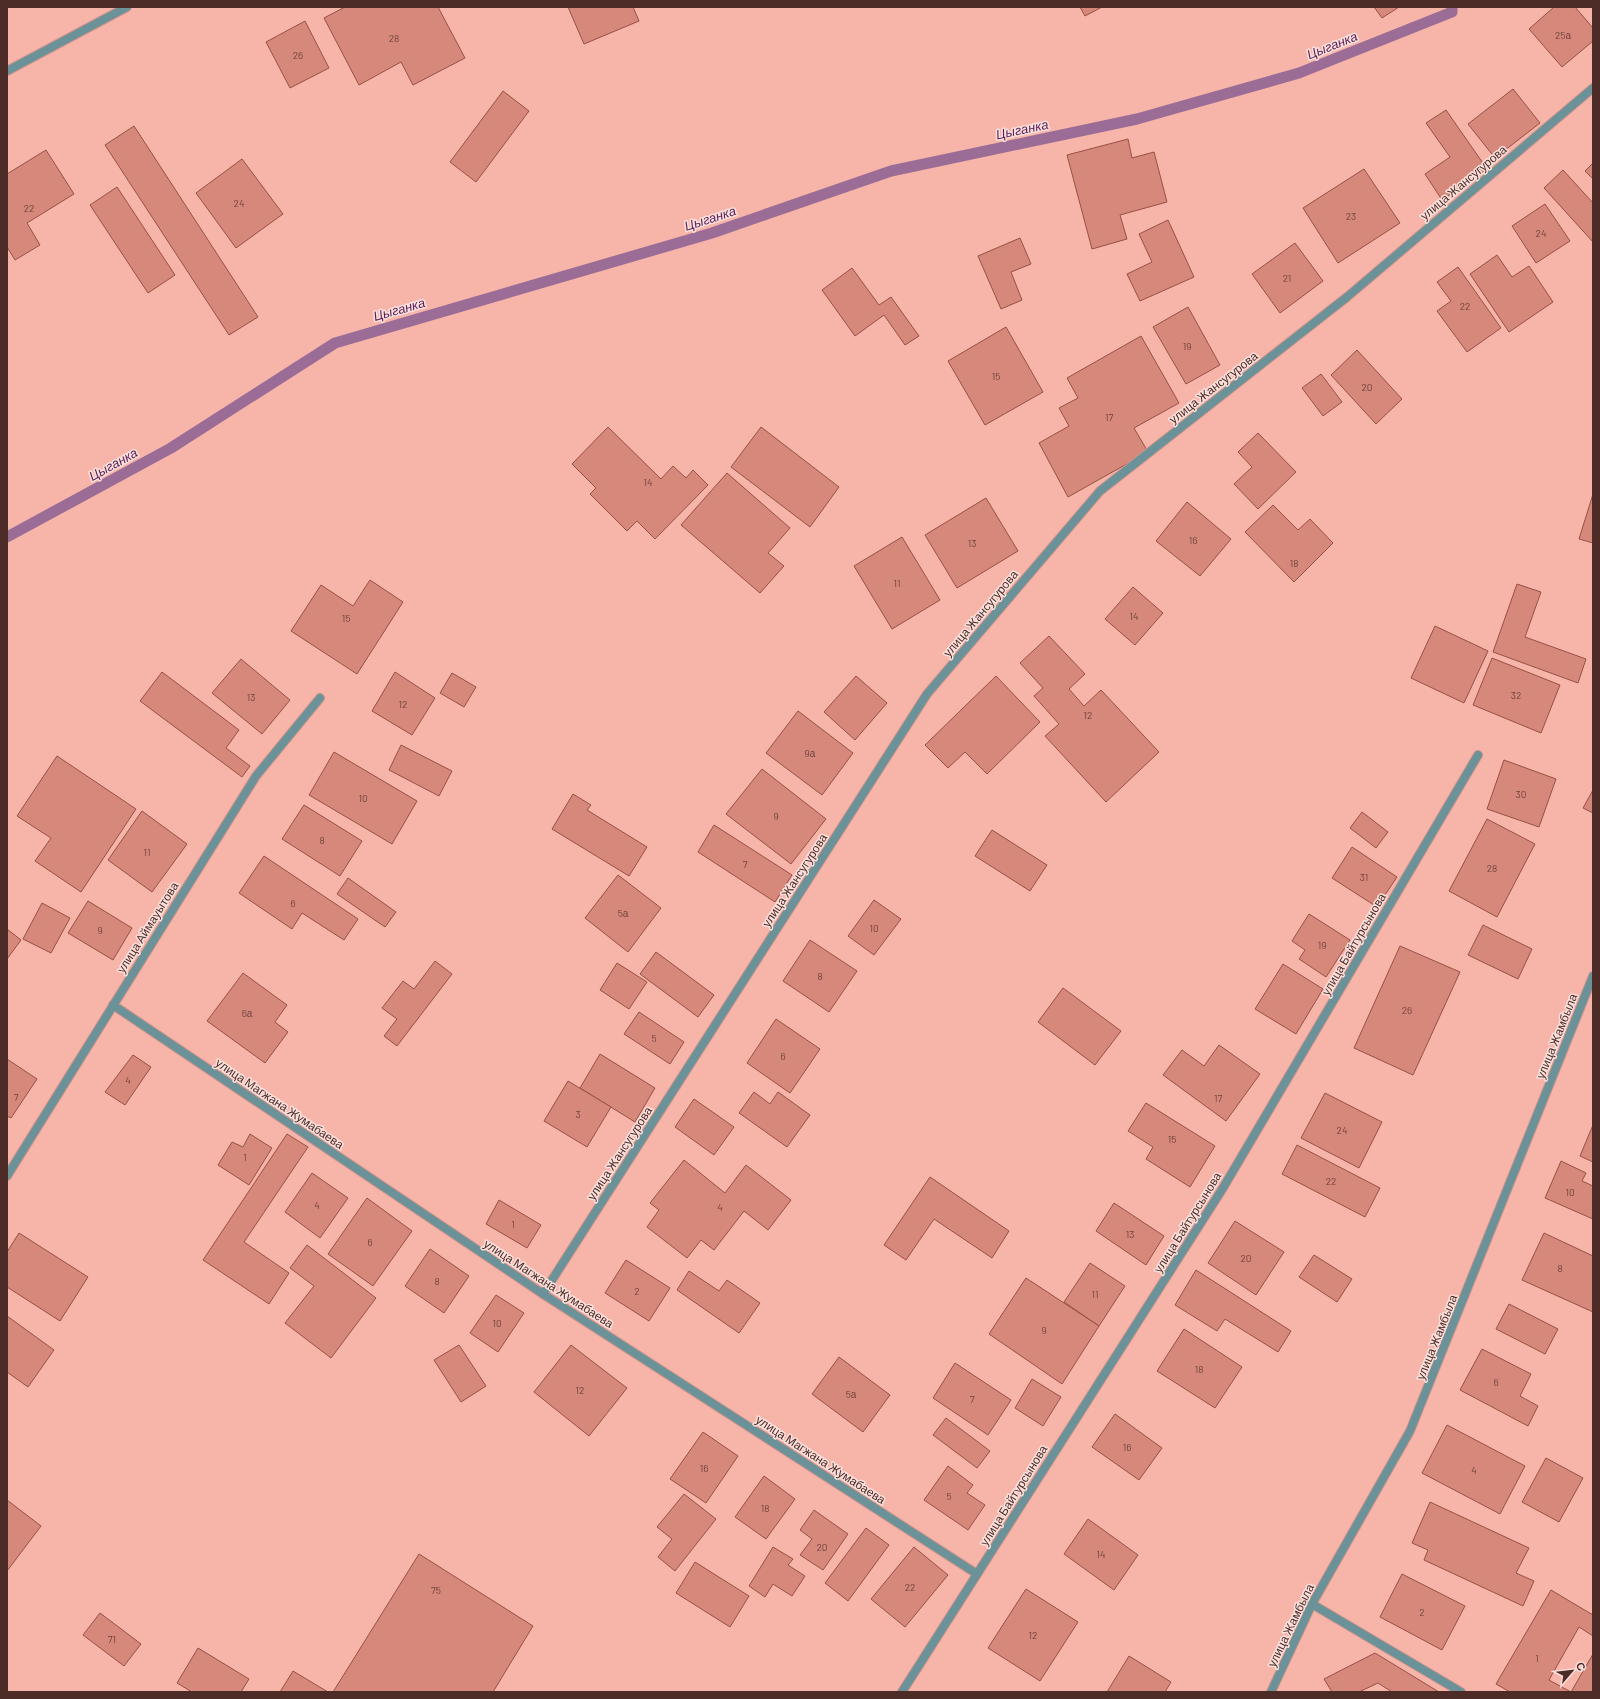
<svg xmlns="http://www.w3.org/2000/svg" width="1600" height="1699" font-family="Barlow,sans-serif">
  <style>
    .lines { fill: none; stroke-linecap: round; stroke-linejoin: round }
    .stream { stroke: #9b6d96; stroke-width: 11 }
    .building { fill: #d6887b; stroke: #985045 }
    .street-casing { stroke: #ce948a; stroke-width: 10 }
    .street { stroke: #6b9299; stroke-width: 8 }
    .labels { text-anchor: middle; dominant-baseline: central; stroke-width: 3; stroke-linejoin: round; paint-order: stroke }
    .number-label { font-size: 10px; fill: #6f433c }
    .street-label { font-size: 12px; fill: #4d2c27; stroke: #fbe1dd }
    .water-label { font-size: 13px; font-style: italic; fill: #581e55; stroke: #fbe1dd }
  </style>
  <rect width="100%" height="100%" fill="#f7b5a9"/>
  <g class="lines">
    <path class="stream" d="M7 537 171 448 335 343 712 233 891 171 1137 119 1299 73 1452 12V7"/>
  </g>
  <g class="building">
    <path d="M345 7H438L465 58 413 85 401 62 359 85 324 18Z"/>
    <path d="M568 7H633L639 21 584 44Z"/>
    <path d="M1080 7H1102L1085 16Z"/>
    <path d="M1374 7H1399L1382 18Z"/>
    <path d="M1554 7H1575L1593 28V41L1562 67 1529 29Z"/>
    <path d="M305 21 329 68 290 88 266 42Z"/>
    <path d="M1513 89 1540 123 1495 158 1468 124Z"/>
    <path d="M503 91 529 111 476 182 450 162Z"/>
    <path d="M1446 110 1487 169 1442 200 1425 174 1450 157 1426 123Z"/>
    <path d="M134 126 258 317 229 335 105 145Z"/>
    <path d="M1128 139 1132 158 1154 152 1167 202 1120 215 1127 239 1092 249 1067 155Z"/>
    <path d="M46 150 74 194 27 223 40 245 15 260 7 247V174Z"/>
    <path d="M242 159 283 214 236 248 196 193Z"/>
    <path d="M1593 163V179L1585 171Z"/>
    <path d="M1364 169 1400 223 1338 263 1303 208Z"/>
    <path d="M1563 170 1593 203V242L1544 188Z"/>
    <path d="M117 187 175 275 148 293 90 205Z"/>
    <path d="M1545 204 1570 241 1536 263 1512 226Z"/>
    <path d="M1168 220 1194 277 1140 301 1127 274 1152 262 1139 234Z"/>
    <path d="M1020 238 1031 264 1011 272 1022 300 1001 309 978 256Z"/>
    <path d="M1295 243 1323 281 1280 313 1252 274Z"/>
    <path d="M1497 255 1512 277 1529 266 1553 302 1509 332 1470 274Z"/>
    <path d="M1458 267 1501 328 1467 352 1437 311 1451 301 1437 282Z"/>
    <path d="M852 268 879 305 891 297 919 336 905 345 884 315 855 336 822 290Z"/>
    <path d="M1188 307 1220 365 1186 384 1153 327Z"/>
    <path d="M1006 327 1043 392 985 425 948 361Z"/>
    <path d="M1141 336 1179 403 1134 428 1148 452 1068 497 1039 443 1069 426 1059 408 1078 398 1067 378Z"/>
    <path d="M1357 350 1402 399 1376 424 1331 375Z"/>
    <path d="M1321 374 1342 402 1323 416 1302 388Z"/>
    <path d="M608 427 661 479 673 466 686 478 693 470 708 485 655 539 637 521 627 531 590 494 596 488 572 464Z"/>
    <path d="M761 427 839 487 810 527 731 467Z"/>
    <path d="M1258 433 1296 472 1258 509 1234 484 1252 467 1238 452Z"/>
    <path d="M727 473 790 528 768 553 784 566 760 593 681 525Z"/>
    <path d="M1593 494V543L1579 539Z"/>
    <path d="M986 498 1018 551 957 588 925 535Z"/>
    <path d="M1187 502 1231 539 1200 576 1156 541Z"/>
    <path d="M1273 505 1298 530 1310 519 1333 543 1294 582 1245 532Z"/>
    <path d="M902 537 940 600 892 629 854 566Z"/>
    <path d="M370 580 403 602 357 674 291 631 321 585 353 606Z"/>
    <path d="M1517 584 1541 592 1525 637 1586 659 1578 683 1493 652Z"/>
    <path d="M1133 587 1163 613 1135 645 1105 619Z"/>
    <path d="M1435 626 1488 651 1464 703 1411 678Z"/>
    <path d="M1049 636 1085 674 1069 689 1084 706 1101 690 1159 752 1106 802 1045 736 1059 724 1034 696 1043 688 1020 663Z"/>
    <path d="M1492 658 1560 685 1541 733 1473 705Z"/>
    <path d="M241 659 290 700 262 734 212 693Z"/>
    <path d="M162 672 239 730 226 748 250 766 242 777 140 701Z"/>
    <path d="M395 672 435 698 412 735 372 711Z"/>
    <path d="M452 673 476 687 464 707 440 693Z"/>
    <path d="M856 676 887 703 855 740 824 712Z"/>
    <path d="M996 676 1040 722 987 774 965 752 948 768 925 745Z"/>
    <path d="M798 711 853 753 822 795 766 753Z"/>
    <path d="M401 745 452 771 439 796 389 770Z"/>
    <path d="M334 752 417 801 392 844 309 795Z"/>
    <path d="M57 756 136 809 81 892 35 861 51 838 17 816Z"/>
    <path d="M1504 760 1556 779 1539 827 1487 809Z"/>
    <path d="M762 769 826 819 791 864 726 814Z"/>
    <path d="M1593 790V813L1583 808Z"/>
    <path d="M573 794 591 805 587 810 647 847 629 876 552 829Z"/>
    <path d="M304 805 362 841 340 876 282 839Z"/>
    <path d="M142 811 187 844 152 892 108 860Z"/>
    <path d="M1362 812 1388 832 1376 848 1350 828Z"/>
    <path d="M1487 819 1535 844 1497 917 1449 891Z"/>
    <path d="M714 825 792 875 775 902 698 852Z"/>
    <path d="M992 830 1047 865 1030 891 975 856Z"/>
    <path d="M1352 847 1397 877 1377 907 1332 878Z"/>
    <path d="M264 856 358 919 344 940 302 913 292 929 239 893Z"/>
    <path d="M618 875 661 908 628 952 585 918Z"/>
    <path d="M348 878 396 912 385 927 337 894Z"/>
    <path d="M874 900 901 919 874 955 848 936Z"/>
    <path d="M88 901 132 928 113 960 68 933Z"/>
    <path d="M42 903 70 918 51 953 23 939Z"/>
    <path d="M1309 914 1350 940 1326 977 1299 959 1305 950 1292 941Z"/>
    <path d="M1483 925 1532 949 1518 979 1468 955Z"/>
    <path d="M7 929 21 940 7 959Z"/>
    <path d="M810 940 857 971 829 1012 783 981Z"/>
    <path d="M1400 946 1460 972 1413 1075 1354 1048Z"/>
    <path d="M656 952 714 995 698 1017 640 974Z"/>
    <path d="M435 961 452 974 397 1046 384 1036 397 1019 382 1008 403 981 414 989Z"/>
    <path d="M617 963 647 982 629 1009 600 990Z"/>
    <path d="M1283 964 1323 989 1296 1034 1255 1009Z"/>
    <path d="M243 973 287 1005 275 1022 288 1032 265 1063 207 1021Z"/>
    <path d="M1063 988 1121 1031 1095 1065 1038 1022Z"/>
    <path d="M639 1012 684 1042 670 1064 624 1034Z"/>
    <path d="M776 1019 820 1049 790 1093 747 1063Z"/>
    <path d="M1219 1045 1260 1074 1226 1121 1163 1075 1182 1050 1204 1066Z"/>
    <path d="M600 1054 655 1088 635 1122 580 1088Z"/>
    <path d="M133 1055 151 1067 125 1105 105 1092Z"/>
    <path d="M7 1059 37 1079 11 1118 7 1116Z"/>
    <path d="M568 1081 611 1107 587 1147 544 1121Z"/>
    <path d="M754 1092 770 1104 778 1092 810 1115 787 1147 739 1113Z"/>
    <path d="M1325 1093 1382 1122 1359 1168 1301 1138Z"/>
    <path d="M694 1099 734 1127 714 1155 675 1127Z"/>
    <path d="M1146 1103 1215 1146 1190 1187 1146 1159 1153 1147 1128 1131Z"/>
    <path d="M1593 1125V1162L1580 1156Z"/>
    <path d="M250 1134 272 1148 249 1185 218 1165 232 1142 243 1147Z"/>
    <path d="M287 1134 308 1147 244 1242 289 1273 269 1304 203 1260Z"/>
    <path d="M1297 1145 1380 1188 1365 1217 1282 1174Z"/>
    <path d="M684 1160 725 1193 746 1165 791 1200 768 1230 744 1211 714 1250 701 1240 687 1258 647 1227 659 1210 650 1203Z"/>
    <path d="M1561 1161 1586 1173 1582 1181 1593 1186V1219L1545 1198Z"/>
    <path d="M312 1173 348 1198 320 1238 285 1212Z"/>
    <path d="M930 1177 1009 1231 992 1258 934 1219 906 1260 884 1245Z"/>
    <path d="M367 1198 412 1231 373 1286 328 1254Z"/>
    <path d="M499 1200 541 1225 527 1248 486 1224Z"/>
    <path d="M1114 1203 1164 1236 1146 1265 1096 1231Z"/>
    <path d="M1235 1221 1284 1252 1256 1295 1208 1263Z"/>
    <path d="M19 1233 88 1277 60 1321 7 1287V1252Z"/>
    <path d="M1544 1233 1593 1256V1312L1522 1280Z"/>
    <path d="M307 1245 376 1298 331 1358 285 1323 314 1286 290 1268Z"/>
    <path d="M430 1249 469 1276 444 1313 405 1286Z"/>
    <path d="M1314 1255 1352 1279 1337 1302 1299 1277Z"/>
    <path d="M626 1260 670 1288 649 1321 605 1293Z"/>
    <path d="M1090 1263 1125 1286 1099 1326 1064 1302Z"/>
    <path d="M1196 1270 1291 1331 1278 1352 1225 1319 1217 1331 1175 1305Z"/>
    <path d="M689 1271 719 1291 727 1280 760 1303 739 1333 677 1290Z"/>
    <path d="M1026 1278 1099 1326 1062 1384 989 1334Z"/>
    <path d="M496 1295 524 1313 498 1352 470 1333Z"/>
    <path d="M1509 1304 1558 1329 1545 1354 1496 1329Z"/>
    <path d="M7 1316 54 1350 28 1387 7 1372Z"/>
    <path d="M1184 1329 1242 1367 1215 1408 1157 1371Z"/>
    <path d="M459 1345 486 1386 461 1402 434 1360Z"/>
    <path d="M571 1345 627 1388 589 1436 534 1392Z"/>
    <path d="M1482 1349 1531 1374 1520 1396 1538 1406 1528 1426 1460 1390Z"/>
    <path d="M839 1357 890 1395 863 1432 812 1394Z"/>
    <path d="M955 1363 1011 1400 988 1435 933 1398Z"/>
    <path d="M1032 1379 1061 1397 1043 1426 1015 1408Z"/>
    <path d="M1115 1414 1162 1448 1139 1480 1092 1447Z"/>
    <path d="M946 1418 990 1451 977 1468 933 1435Z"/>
    <path d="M1447 1425 1525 1466 1500 1514 1422 1473Z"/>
    <path d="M703 1432 738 1456 706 1503 670 1479Z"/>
    <path d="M1546 1458 1583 1478 1559 1522 1522 1502Z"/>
    <path d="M948 1466 973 1485 967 1493 985 1505 968 1530 924 1500Z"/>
    <path d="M764 1476 795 1499 766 1539 735 1517Z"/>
    <path d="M684 1494 716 1519 675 1571 658 1557 672 1539 657 1527Z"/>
    <path d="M7 1500 41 1526 7 1571Z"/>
    <path d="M1430 1502 1529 1548 1516 1573 1534 1581 1523 1606 1424 1560 1428 1550 1412 1543Z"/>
    <path d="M814 1510 848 1534 823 1570 800 1555 812 1539 800 1530Z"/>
    <path d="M1088 1519 1138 1555 1114 1590 1064 1554Z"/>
    <path d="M866 1528 889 1545 848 1601 825 1583Z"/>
    <path d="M773 1547 793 1559 788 1565 805 1576 792 1596 773 1584 765 1597 749 1586Z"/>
    <path d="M914 1547 948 1575 905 1627 871 1599Z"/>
    <path d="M419 1554 533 1626 493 1692H333Z"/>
    <path d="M695 1562 749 1596 730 1627 676 1593Z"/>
    <path d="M1402 1574 1465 1606 1442 1650 1380 1617Z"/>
    <path d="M1026 1589 1078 1622 1040 1681 988 1648Z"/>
    <path d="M1551 1590 1593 1615V1636L1579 1627 1549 1680 1571 1692H1510L1496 1684Z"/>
    <path d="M100 1613 141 1644 124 1666 83 1635Z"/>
    <path d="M198 1648 249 1679 241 1692H192L177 1683Z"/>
    <path d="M1375 1653 1439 1692H1392L1378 1683 1359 1692H1332L1324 1679Z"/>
    <path d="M1593 1654V1692H1571Z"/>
    <path d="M1129 1656 1171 1682 1165 1692H1107Z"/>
    <path d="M293 1671 328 1692H280Z"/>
  </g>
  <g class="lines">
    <defs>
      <g id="street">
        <path d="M7 71 127 7"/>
        <path d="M113 1005 543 1294 977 1574"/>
        <path d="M7 1176 256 776 320 698"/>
        <path d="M543 1294 927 694 1100 491 1347 297 1593 88"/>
        <path d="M1312 1604 1461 1692"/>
        <path d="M902 1692 1223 1188 1478 755"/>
        <path d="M1271 1692 1312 1604 1410 1431 1593 976"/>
      </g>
    </defs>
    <use href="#street" class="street-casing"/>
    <use href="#street" class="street"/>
  </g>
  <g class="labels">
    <g class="number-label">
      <text x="1563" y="35">25а</text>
      <text x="394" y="38">28</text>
      <text x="298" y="55">26</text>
      <text x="239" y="203">24</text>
      <text x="29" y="208">22</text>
      <text x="1351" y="216">23</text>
      <text x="1541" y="233">24</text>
      <text x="1287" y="278">21</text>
      <text x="1465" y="306">22</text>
      <text x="1187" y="346">19</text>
      <text x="996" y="376">15</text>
      <text x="1367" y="387">20</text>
      <text x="1109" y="417">17</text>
      <text x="648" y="482">14</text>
      <text x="1193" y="540">16</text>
      <text x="972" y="543">13</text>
      <text x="1294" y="563">18</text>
      <text x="897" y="583">11</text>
      <text x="1134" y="616">14</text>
      <text x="346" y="618">15</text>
      <text x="1516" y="695">32</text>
      <text x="251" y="697">13</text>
      <text x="403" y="704">12</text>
      <text x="1088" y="715">12</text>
      <text x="810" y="753">9а</text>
      <text x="1521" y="794">30</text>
      <text x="363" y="798">10</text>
      <text x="776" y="816">9</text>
      <text x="322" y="840">8</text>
      <text x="147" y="852">11</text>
      <text x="745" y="864">7</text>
      <text x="1492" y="868">28</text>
      <text x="1364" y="877">31</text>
      <text x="293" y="903">6</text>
      <text x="623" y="913">5а</text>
      <text x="874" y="928">10</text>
      <text x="100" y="930">9</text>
      <text x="1322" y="945">19</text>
      <text x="820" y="976">8</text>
      <text x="1407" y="1010">26</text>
      <text x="247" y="1013">6а</text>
      <text x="654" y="1038">5</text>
      <text x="783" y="1056">6</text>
      <text x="128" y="1080">4</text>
      <text x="16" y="1097">7</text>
      <text x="1218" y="1098">17</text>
      <text x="578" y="1114">3</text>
      <text x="1342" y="1130">24</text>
      <text x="1172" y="1139">15</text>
      <text x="245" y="1157">1</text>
      <text x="1331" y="1181">22</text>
      <text x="1570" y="1192">10</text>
      <text x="317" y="1205">4</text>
      <text x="720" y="1207">4</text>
      <text x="513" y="1224">1</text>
      <text x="1130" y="1234">13</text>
      <text x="370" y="1242">6</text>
      <text x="1246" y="1258">20</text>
      <text x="1560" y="1268">8</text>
      <text x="437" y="1281">8</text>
      <text x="637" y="1291">2</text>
      <text x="1095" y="1294">11</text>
      <text x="497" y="1323">10</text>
      <text x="1044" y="1330">9</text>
      <text x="1199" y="1369">18</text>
      <text x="1496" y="1382">6</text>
      <text x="580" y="1390">12</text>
      <text x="851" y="1394">5а</text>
      <text x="972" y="1399">7</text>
      <text x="1127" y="1447">16</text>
      <text x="704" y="1468">16</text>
      <text x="1474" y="1470">4</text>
      <text x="949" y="1496">5</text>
      <text x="765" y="1508">18</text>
      <text x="822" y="1547">20</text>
      <text x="1101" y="1554">14</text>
      <text x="910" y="1587">22</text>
      <text x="436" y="1590">75</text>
      <text x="1422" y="1612">2</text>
      <text x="1033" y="1635">12</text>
      <text x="112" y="1639">71</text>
      <text x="1537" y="1658">1</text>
    </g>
    <g class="street-label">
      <text transform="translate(1463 182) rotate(-40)">улица Жансугурова</text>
      <text transform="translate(1213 387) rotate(-38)">улица Жансугурова</text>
      <text transform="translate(980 613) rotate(-50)">улица Жансугурова</text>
      <text transform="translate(794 880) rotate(-57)">улица Жансугурова</text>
      <text transform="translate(147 927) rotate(-58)">улица Аймауытова</text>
      <text transform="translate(1353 944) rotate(-60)">улица Байтурсынова</text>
      <text transform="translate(1556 1036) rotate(-68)">улица Жамбыла</text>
      <text transform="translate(280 1103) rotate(34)">улица Магжана Жумабаева</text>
      <text transform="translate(619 1153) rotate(-57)">улица Жансугурова</text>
      <text transform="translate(1187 1222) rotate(-58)">улица Байтурсынова</text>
      <text transform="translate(549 1283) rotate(33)">улица Магжана Жумабаева</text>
      <text transform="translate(1436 1337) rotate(-68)">улица Жамбыла</text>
      <text transform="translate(821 1459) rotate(33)">улица Магжана Жумабаева</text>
      <text transform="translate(1013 1495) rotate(-58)">улица Байтурсынова</text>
      <text transform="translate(1290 1625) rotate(-64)">улица Жамбыла</text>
    </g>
    <g class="water-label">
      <text transform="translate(1332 45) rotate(-22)">Цыганка</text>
      <text transform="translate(1022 129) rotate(-12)">Цыганка</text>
      <text transform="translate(710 218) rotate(-18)">Цыганка</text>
      <text transform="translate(399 309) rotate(-16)">Цыганка</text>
      <text transform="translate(113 464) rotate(-29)">Цыганка</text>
    </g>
  </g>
  <rect width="1600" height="1699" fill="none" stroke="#4d2c27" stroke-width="16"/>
  <g transform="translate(1572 1671) rotate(62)" stroke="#fbe1dd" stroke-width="3" paint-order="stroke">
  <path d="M0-3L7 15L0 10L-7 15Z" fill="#4d2c27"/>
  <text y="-6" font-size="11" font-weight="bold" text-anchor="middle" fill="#4d2c27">С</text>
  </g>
</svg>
